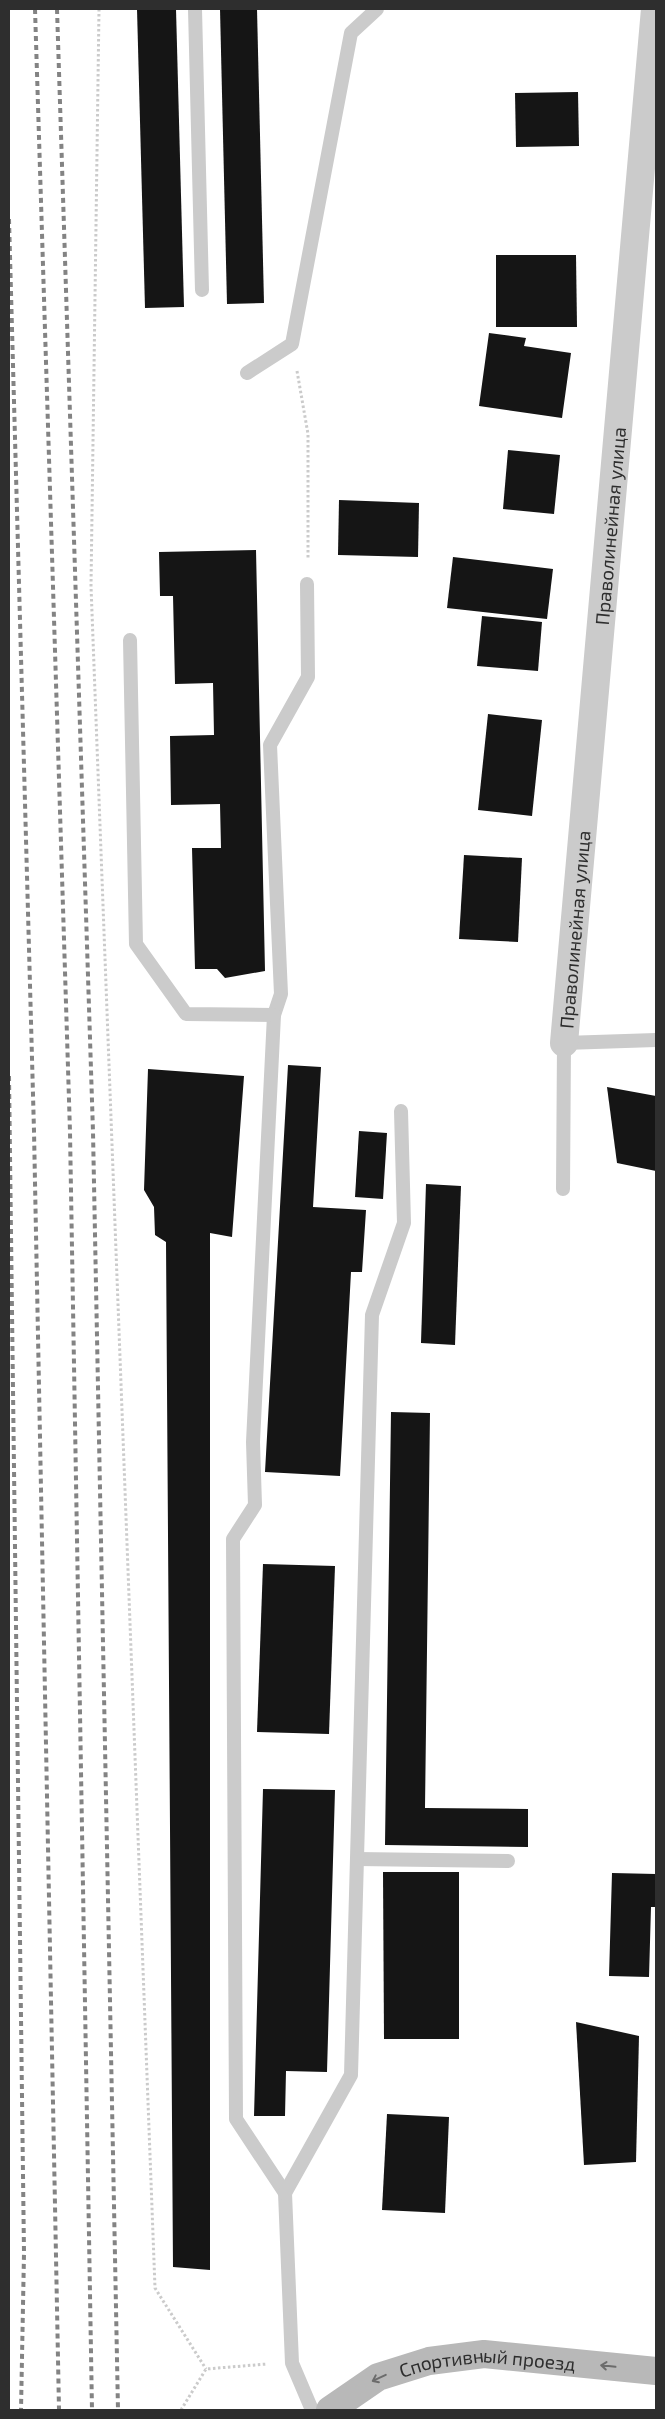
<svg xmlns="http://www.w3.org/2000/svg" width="665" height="2419" font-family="'Exo 2',sans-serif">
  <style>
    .building { fill: #151515 }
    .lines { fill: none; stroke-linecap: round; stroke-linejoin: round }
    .path { stroke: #cbcbcb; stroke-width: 3; stroke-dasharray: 2.5 2.5; stroke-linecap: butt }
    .lane { stroke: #cbcbcb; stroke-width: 14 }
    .street { stroke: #cbcbcb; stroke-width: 28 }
    .secondary { stroke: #b8b8b8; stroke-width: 28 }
    .rail { stroke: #838383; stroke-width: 4; stroke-dasharray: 5 4; stroke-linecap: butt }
    .oneway { stroke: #6c6c6c }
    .labels { text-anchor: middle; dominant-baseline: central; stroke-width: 5; stroke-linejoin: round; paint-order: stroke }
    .street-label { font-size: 19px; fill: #2e2e2e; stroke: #fff }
  </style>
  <rect width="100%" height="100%" fill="#fff"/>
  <g class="building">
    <path d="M137 9H176L184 307 145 308Z"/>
    <path d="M220 9H257L264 303 227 304Z"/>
    <path d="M578 92 579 146 516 147 515 93Z"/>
    <path d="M496 255H576L577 327H496Z"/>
    <path d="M489 333 526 338 524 346 571 353 562 418 479 406Z"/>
    <path d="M508 450 560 455 554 514 503 509Z"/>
    <path d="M339 500 419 503 418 557 338 555Z"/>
    <path d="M256 550 265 971 225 978 217 969H195L192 848H221L220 804 171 805 170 736 214 735 213 683 175 684 173 596H160L159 552Z"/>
    <path d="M453 557 553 569 547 619 447 608Z"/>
    <path d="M482 616 542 622 538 671 477 666Z"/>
    <path d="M488 714 542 720 532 816 478 810Z"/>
    <path d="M464 855 522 858 518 942 459 939Z"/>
    <path d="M288 1065 321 1067 313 1207 366 1210 362 1272H351L340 1476 265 1472Z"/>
    <path d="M148 1069 244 1076 232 1237 210 1233V2270L173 2267 166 1242 155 1235 154 1207 144 1190Z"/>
    <path d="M607 1087 656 1096V1171L617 1163Z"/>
    <path d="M359 1131 387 1133 383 1199 355 1197Z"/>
    <path d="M426 1184 461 1186 455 1345 421 1343Z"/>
    <path d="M391 1412 430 1413 425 1808 528 1809V1847L385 1845Z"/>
    <path d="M263 1564 335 1566 329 1734 257 1732Z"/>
    <path d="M263 1789 335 1790 327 2072 286 2071 285 2116H254Z"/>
    <path d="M383 1872H459V2039H384Z"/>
    <path d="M612 1873 656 1874V1907H651L649 1977 609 1976Z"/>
    <path d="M576 2022 639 2036 636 2162 584 2165Z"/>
    <path d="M387 2114 449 2117 445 2213 382 2210Z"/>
  </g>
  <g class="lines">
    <g class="path">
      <path d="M99 9 91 586 155 2288 206 2369"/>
      <path d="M297 371 308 434V559"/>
      <path d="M181 2410 206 2369 267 2364"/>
    </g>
    <g class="lane">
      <path d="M195 9 202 290"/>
      <path d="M247 373 292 344 351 33 377 9"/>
      <path d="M307 584 308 677 270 745 281 994 274 1015 253 1442 255 1505 233 1539 236 2119 285 2193 292 2363 312 2410"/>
      <path d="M130 640 136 944 186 1014 274 1015"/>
      <path d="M563 1189 564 1043 656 1040"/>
      <path d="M357 1859 508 1861"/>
      <path d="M285 2193 351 2075 372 1315 404 1223 401 1111"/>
    </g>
    <path class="street" id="s1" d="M564 1043 655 9"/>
    <path class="secondary" id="s2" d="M330 2410 378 2377 429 2361 484 2354 656 2371"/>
    <g class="rail">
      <path d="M35 9 70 1132 92 2410"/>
      <path d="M57 9 93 1132 118 2410"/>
      <path d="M9 219 34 1131 59 2410"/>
      <path d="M9 1076 24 2253 21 2410"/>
    </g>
  </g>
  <defs><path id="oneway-shaft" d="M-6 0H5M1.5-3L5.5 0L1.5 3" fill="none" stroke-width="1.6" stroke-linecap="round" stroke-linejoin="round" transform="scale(1.25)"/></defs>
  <g class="oneway">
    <use href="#oneway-shaft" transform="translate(608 2366) rotate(-174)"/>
    <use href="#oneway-shaft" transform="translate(379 2378) rotate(155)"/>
  </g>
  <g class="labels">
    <g class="street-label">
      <text stroke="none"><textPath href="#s1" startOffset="519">Праволинейная улица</textPath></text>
      <text stroke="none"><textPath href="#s1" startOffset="114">Праволинейная улица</textPath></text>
      <text stroke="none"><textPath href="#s2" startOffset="170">Спортивный проезд</textPath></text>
    </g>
  </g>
  <rect width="665" height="2419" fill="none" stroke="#2e2e2e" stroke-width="20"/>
</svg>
